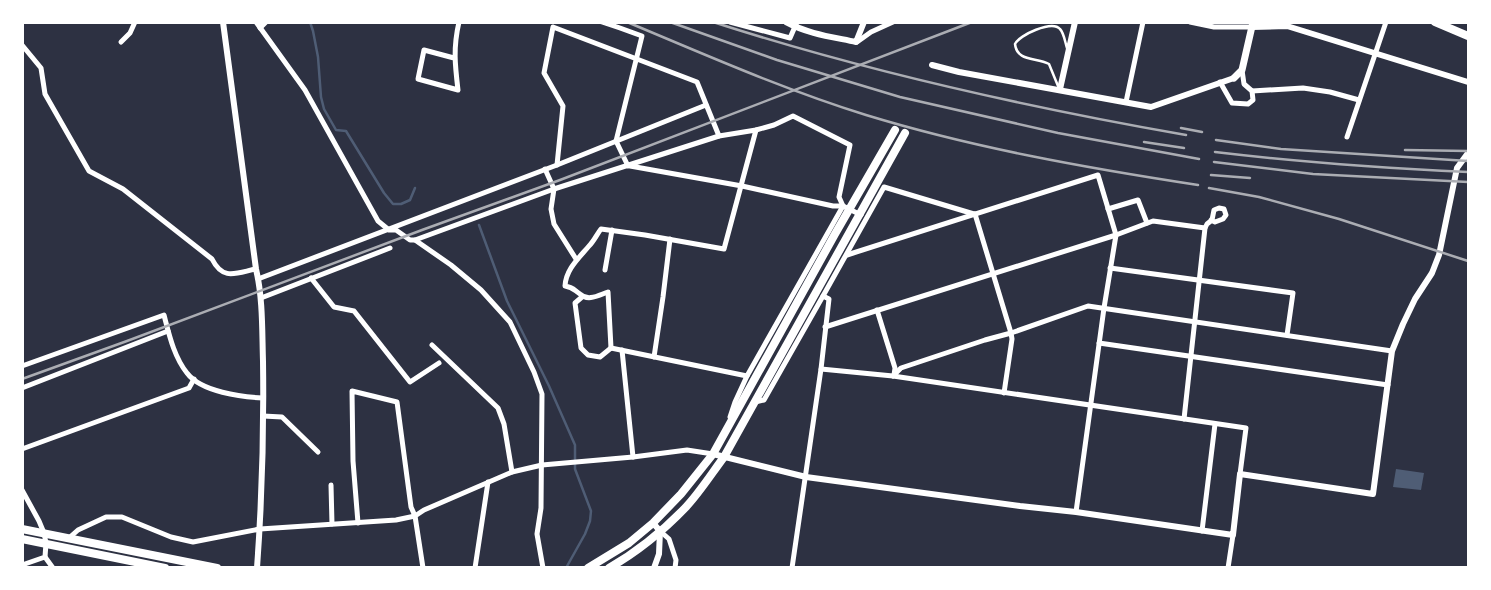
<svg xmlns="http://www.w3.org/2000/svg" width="1491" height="590" font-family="'Fira Sans Condensed',sans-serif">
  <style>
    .water { fill: #4f5d75 }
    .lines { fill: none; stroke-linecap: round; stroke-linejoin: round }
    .stream { stroke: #4f5d75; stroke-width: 2.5 }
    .service { stroke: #fff; stroke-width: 2.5 }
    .minor { stroke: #fff; stroke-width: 5 }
    .tertiary { stroke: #fff; stroke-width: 6 }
    .secondary { stroke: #fff; stroke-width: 7 }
    .trunk { stroke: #fff; stroke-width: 8 }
    .rail { stroke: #abadb3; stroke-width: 2.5 }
  </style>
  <rect width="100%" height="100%" fill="#2d3142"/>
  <path class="water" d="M1396 469 1424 473 1421 490 1393 487Z"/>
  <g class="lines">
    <g class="stream">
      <path d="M310 22 313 31 318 57 321 97 324 109 336 130 346 131 384 193 393 204H401L410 200 415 188"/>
      <path d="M479 225 507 301 549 386 575 445V469L591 511 590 521 585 534 566 568"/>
    </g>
    <path class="service" d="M1058 86 1049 64C1036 57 1017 62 1015 44 1019 35 1052 20 1060 29 1064 33 1065 42 1067 48"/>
    <g class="minor">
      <path d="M256 22 305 90 378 221 389 230H396L410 240H415L451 265 481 290 510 322 534 372 542 394 541 508 537 534 543 568"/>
      <path d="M602 22 620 28 642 36 616 141 628 166"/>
      <path d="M730 22 790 38 797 22"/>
      <path d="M1190 22 1214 27H1252"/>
      <path d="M260 28 266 22"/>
      <path d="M121 42 130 33 135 22"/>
      <path d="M857 42 871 32 893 22"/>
      <path d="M22 45 41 68 45 94 89 171 123 189 212 259C223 281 236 273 256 269"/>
      <path d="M454 58 424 50 418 79 458 90C455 65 453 48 459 22"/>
      <path d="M1220 82 1232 103 1248 104 1253 100 1252 91 1244 84 1242 70"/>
      <path d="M1252 91 1303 88 1330 92 1359 100"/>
      <path d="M1126 102 1143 22"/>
      <path d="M1347 137 1386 22"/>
      <path d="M557 165 563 106 544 73 553 27 697 82 719 136"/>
      <path d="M630 166 742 186 833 206H843L861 215"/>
      <path d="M545 169 554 189 551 209 554 224 576 259"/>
      <path d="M1108 209 1138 200 1147 223"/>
      <path d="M975 214 1011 333 1012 339 1004 393"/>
      <path d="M415 240 554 189 719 136 756 130 774 125 793 116 850 145 839 197 843 206"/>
      <path d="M847 255 1098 175 1116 235 1104 308 1076 512"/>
      <path d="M1110 268 1293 293 1287 335"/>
      <path d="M605 270 612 230"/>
      <path d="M311 278 334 307 354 311 410 382 439 363"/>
      <path d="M258 279 557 165 706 105"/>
      <path d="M582 297 575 303 581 348 588 355 600 357 611 348"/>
      <path d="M261 298 390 248"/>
      <path d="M877 310 895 368 894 375"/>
      <path d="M825 327 1116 235 1153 221 1205 228"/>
      <path d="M1099 343 1388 385"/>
      <path d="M432 345 498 408 504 424 512 472"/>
      <path d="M611 348 608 292C599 295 588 302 580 294 574 290 573 287 565 286 566 269 579 258 589 246 594 241 597 234 601 229L645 235 724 249 756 130"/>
      <path d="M611 348 747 376"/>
      <path d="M622 350 633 457"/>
      <path d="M654 357 663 297 670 239"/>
      <path d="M22 366 164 315C169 334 174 357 187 373 201 392 242 397 263 398"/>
      <path d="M821 369 893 376 1246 428 1240 474"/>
      <path d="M893 376 901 368 985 340 1011 333 1088 306 1392 351"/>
      <path d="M22 388 168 331"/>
      <path d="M755 402 764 400 823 296"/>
      <path d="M263 416 282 417 318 452"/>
      <path d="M730 417 735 402 747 376 843 206"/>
      <path d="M1184 419 1205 228 1207 224 1212 220 1214 210 1219 208 1224 209 1226 215 1223 219 1215 222 1211 220"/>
      <path d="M22 449 189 388 194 379"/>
      <path d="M331 485 332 524"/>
      <path d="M22 490 39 521 44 533 46 543 45 557 22 565"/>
      <path d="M358 523 353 461 352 391 397 402 411 507 415 516 423 568"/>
      <path d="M660 531 669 539 676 560 675 568"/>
      <path d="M1202 531 1215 424"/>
      <path d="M69 538 78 530 106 517H122L171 537 193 542 260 529 396 520 415 516 424 510 512 472 542 465 633 457 687 450 713 454"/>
      <path d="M45 557 53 568"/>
      <path d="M475 568 488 482"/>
      <path d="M792 568 821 369 829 299 823 296 884 187 974 214"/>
      <path d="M1228 568 1233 535"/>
    </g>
    <g class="tertiary">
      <path d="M223 22 256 269C263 299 262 330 263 361 264 429 262 499 257 568"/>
      <path d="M786 22C808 34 833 37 856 42L864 22"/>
      <path d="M1252 27 1287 26 1468 82"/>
      <path d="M932 65 959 72 1151 107 1234 78"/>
      <path d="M1060 89 1075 22"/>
      <path d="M713 454 806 477 1020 506 1076 512 1233 535 1240 474 1373 494 1392 351 1403 324 1415 299 1432 273 1439 255 1457 168 1468 153"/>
      <path d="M653 523 660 531 659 554 654 568"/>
    </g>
    <path class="secondary" d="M1234 78 1242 70 1253 22"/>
    <g class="trunk">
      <path d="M1435 22 1468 36"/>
      <path d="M22 529 217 568"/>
      <path d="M22 539 165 568"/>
      <path d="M588 568 629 543 653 523 681 494 713 454 835 234 895 130"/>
      <path d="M609 568C637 552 664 530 686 507 700 492 712 473 724 457L905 133"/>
    </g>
    <g class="rail">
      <path d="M627 22C706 55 785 90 866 115 974 148 1087 168 1198 185"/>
      <path d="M670 22 777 60 900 97 1058 133 1199 159"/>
      <path d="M713 22C868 72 1026 107 1186 135"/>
      <path d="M1181 128 1202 132"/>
      <path d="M1216 140 1281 149 1468 161"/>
      <path d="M1144 142 1184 148"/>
      <path d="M1405 150 1468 151"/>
      <path d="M1215 152C1299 162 1384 168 1468 172"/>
      <path d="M1214 162 1313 174 1468 182"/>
      <path d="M1211 175 1250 178"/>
      <path d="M1209 188 1259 197 1339 219 1468 261"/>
      <path d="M22 379 127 341 422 230 560 180 972 22"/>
    </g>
  </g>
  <rect width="1491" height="590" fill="none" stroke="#ffffff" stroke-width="48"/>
</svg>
